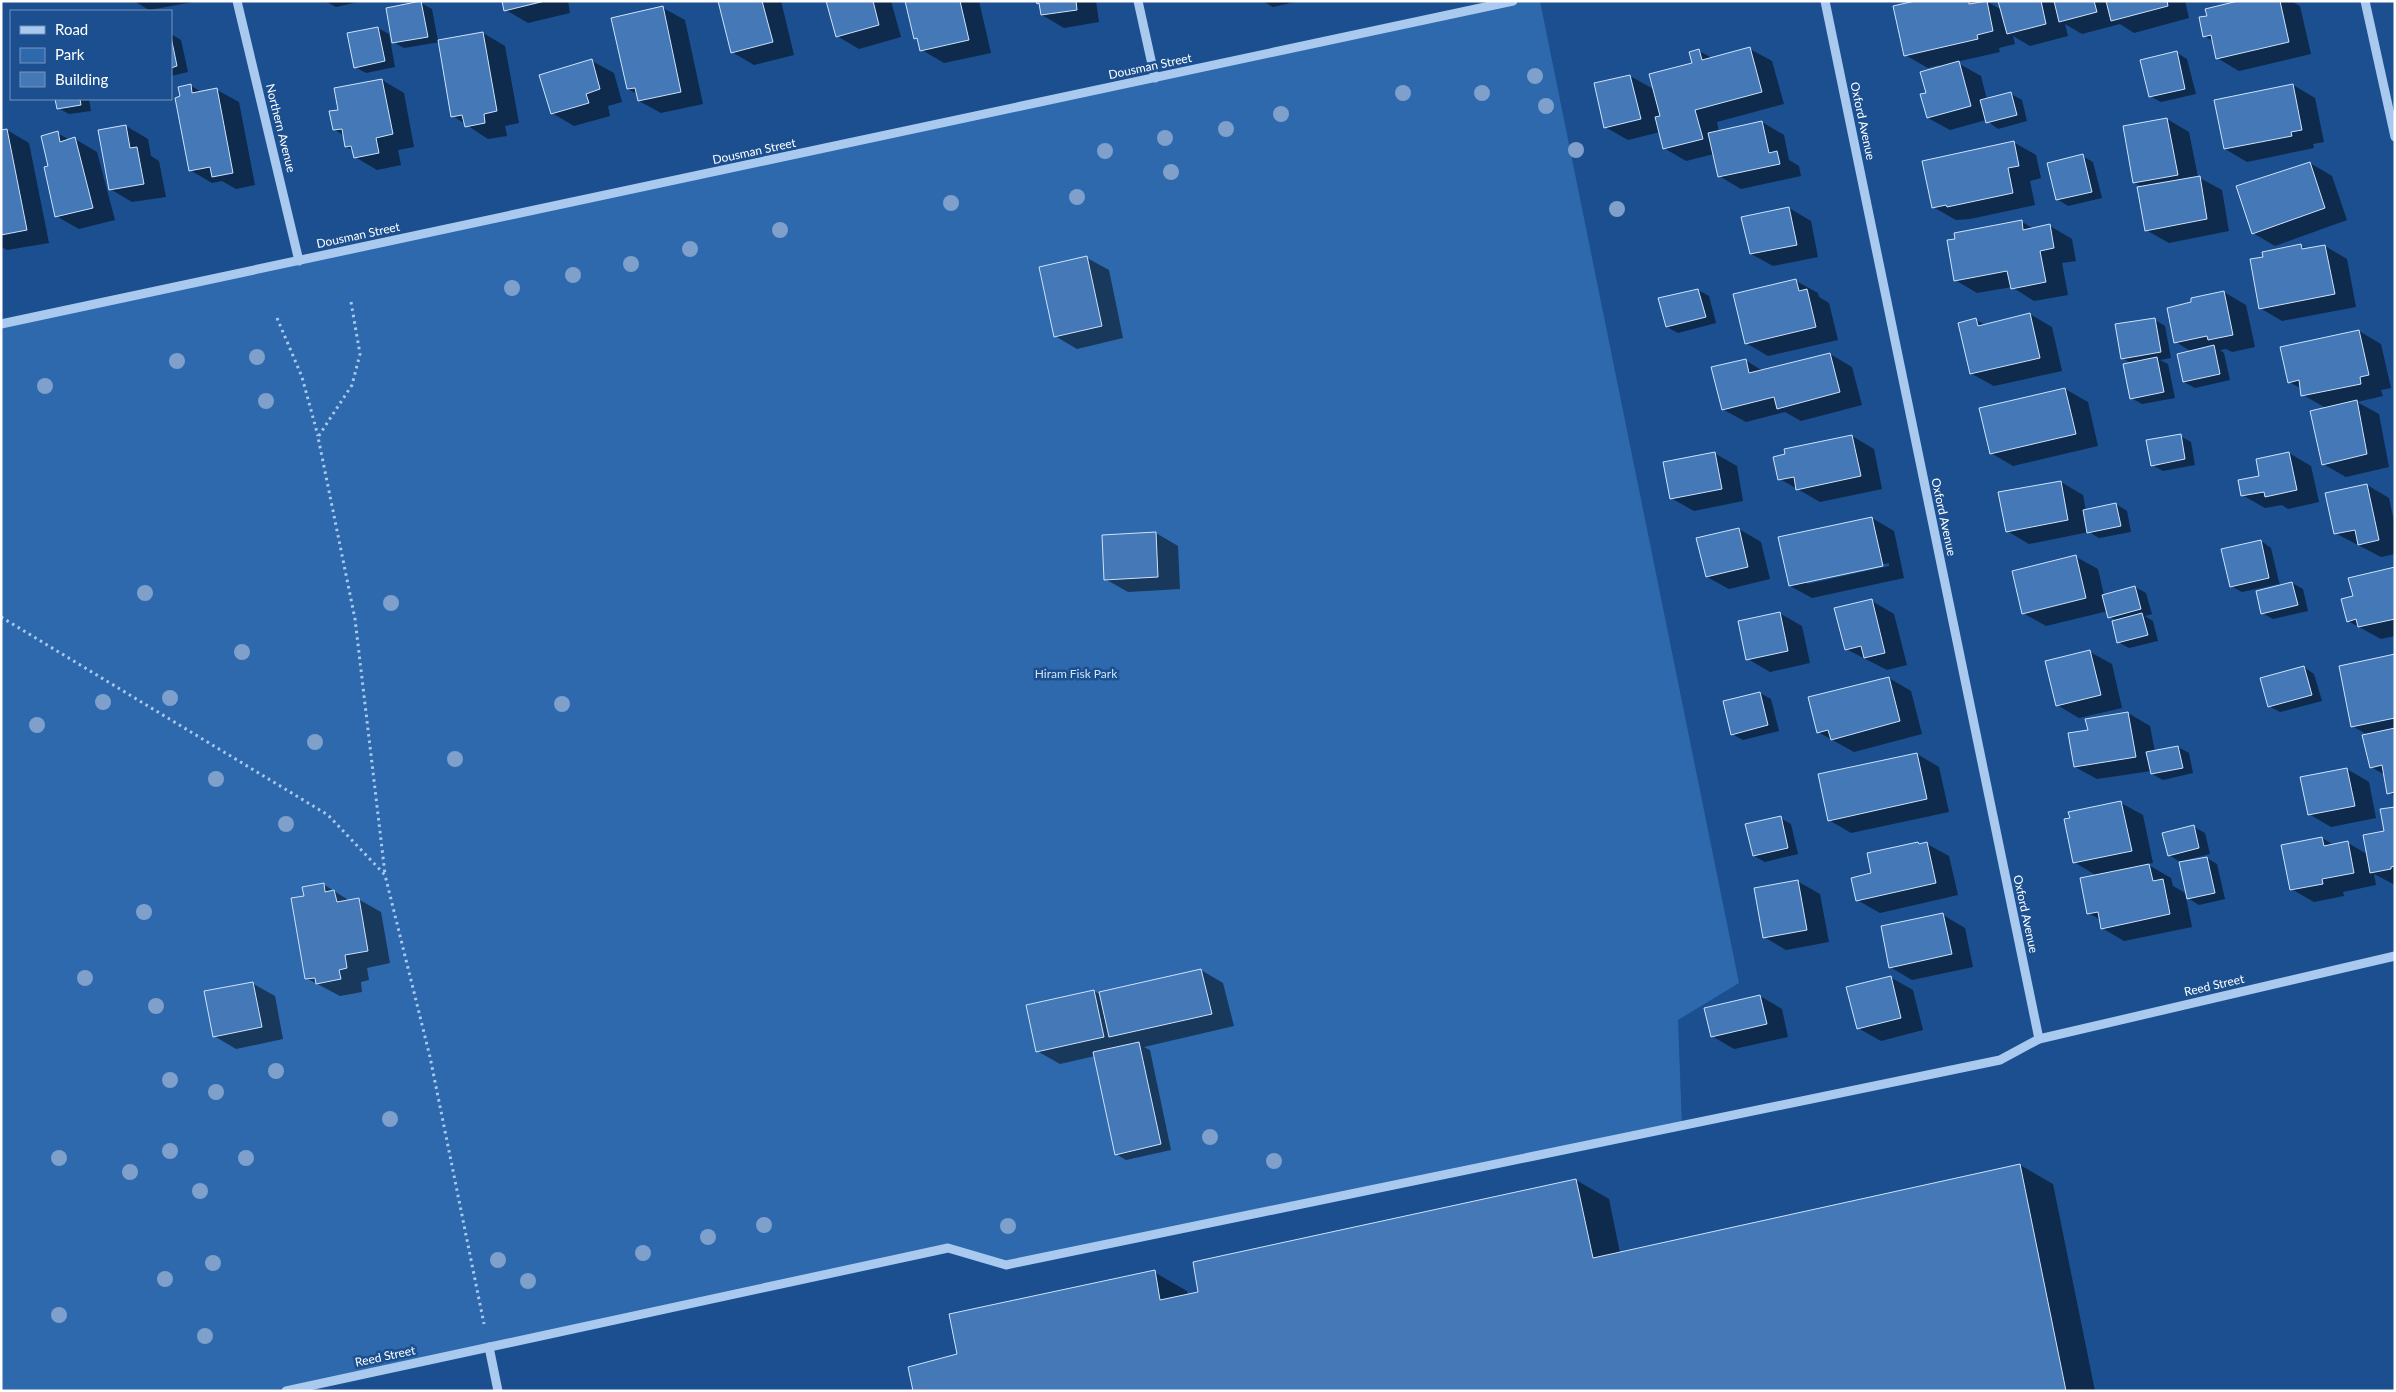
<svg xmlns="http://www.w3.org/2000/svg" width="2396" height="1392" font-family="Lato,sans-serif">
  <style>
    .green { fill: #2e69ad }
    .shadow { fill: #0007; fill-rule: evenodd }
    .building { fill: #4478b7; stroke: #cfe3fa }
    .lines { fill: none; stroke-linecap: round; stroke-linejoin: round }
    .path { stroke: #a9c9ee; stroke-width: 3; stroke-dasharray: 2.5 4; stroke-linecap: butt }
    .minor { stroke: #a9c9ee; stroke-width: 9 }
    .tree { fill: #7ea0ca }
    .labels { text-anchor: middle; dominant-baseline: central; stroke-width: 5; stroke-linejoin: round; paint-order: stroke }
    .street-label { font-size: 12px; fill: #fff; stroke: #1b4f8f }
    .park-label { font-size: 12px; fill: #cfe3fa; stroke: #1b4f8f }
  </style>
  <rect width="100%" height="100%" fill="#1b4f8f"/>
  <path class="green" d="M1513 1H1540L1739 983 1678 1020 1682 1126 1006 1265 947 1248 286 1391H1V324Z"/>
  <g class="shadow">
    <path d="M134 1H199L149 10Z"/>
    <path d="M325 1H362L336 7Z"/>
    <path d="M503 1H568L570 13 528 23 506 10Z"/>
    <path d="M719 1H781L794 55 754 65 732 52Z"/>
    <path d="M828 1H891L901 37 859 49 837 36Z"/>
    <path d="M907 1H979L991 53 944 63 922 50 919 40 915 38Z"/>
    <path d="M1038 1H1096L1099 22 1064 28 1042 15 1041 4Z"/>
    <path d="M1263 1H1295V2L1273 7Z"/>
    <path d="M1920 1H1986L2002 10 2000 1H2185L2189 18 2134 33 2120 24 2082 34 2065 24 2068 36 2030 46 2013 36 2015 44 1999 48 2000 52 1956 62 1981 76 1987 100 2011 94 2022 100 2027 121 1998 129 1986 120 1950 130 1928 118V93L1939 65 1928 68 1905 55Z"/>
    <path d="M2230 1H2291L2300 6 2311 54 2239 71 2217 58 2213 41 2204 36 2209 17 2234 3Z"/>
    <path d="M421 3 432 9 438 41 483 33 505 46 519 123 505 126 507 136 488 139 453 116 440 42 404 48 393 42Z"/>
    <path d="M663 8 685 20 703 104 661 113 639 101 637 94 628 89Z"/>
    <path d="M378 28 389 34 395 67 366 73 355 67Z"/>
    <path d="M171 34 181 40 188 72 171 76Z"/>
    <path d="M1750 49 1772 61 1784 104 1717 122 1719 132 1762 122 1784 135 1789 160 1799 166 1801 176 1741 189 1719 176 1714 154 1686 161 1664 148 1660 132 1628 140 1605 127 1630 76 1655 90 1694 64 1699 51 1712 58Z"/>
    <path d="M2177 53 2187 59 2196 94 2161 102 2150 96Z"/>
    <path d="M592 61 614 73 622 102 608 106 610 116 574 126 552 113Z"/>
    <path d="M382 80 404 93 414 147 398 150 401 165 377 170 355 157 354 151 346 147 343 135 334 129Z"/>
    <path d="M2293 85 2315 98 2324 142 2313 144 2314 148 2247 162 2225 149Z"/>
    <path d="M191 86 202 92 217 90 239 102 255 185 236 189 222 181 212 183 190 170 181 97Z"/>
    <path d="M56 99H89L91 111 69 114 58 108Z"/>
    <path d="M2167 119 2189 132 2198 177 2222 190 2229 231 2169 243 2146 230 2143 187 2134 183Z"/>
    <path d="M126 126 148 139 151 156 159 161 166 197 132 202 110 189Z"/>
    <path d="M7 130 29 143 49 243 7 250 1 247V132Z"/>
    <path d="M57 133 70 140 75 139 97 152 115 220 79 229 56 216 49 167Z"/>
    <path d="M2013 142 2036 155 2041 178 2030 181 2035 205 1970 219 1956 220 1933 207Z"/>
    <path d="M2082 156 2093 162 2102 198 2068 206 2057 199Z"/>
    <path d="M2310 163 2332 176 2347 220 2275 246 2253 233Z"/>
    <path d="M1789 208 1811 221 1818 257 1773 266 1751 254Z"/>
    <path d="M2022 222 2034 229 2050 226 2072 239 2076 261 2062 263 2068 295 2034 301 2012 287 1977 293 1955 280Z"/>
    <path d="M2301 246 2308 249 2325 246 2347 259 2356 307 2282 321 2260 308 2265 258Z"/>
    <path d="M1087 258 1109 270 1123 338 1077 349 1055 336Z"/>
    <path d="M1796 281 1818 293 1819 297 1829 303 1838 340 1768 356 1746 343Z"/>
    <path d="M1698 290 1709 296 1716 323 1678 333 1667 327Z"/>
    <path d="M2224 292 2246 305 2255 347 2232 352 2226 349 2220 350 2224 353 2230 380 2195 388 2184 382 2192 352 2176 342Z"/>
    <path d="M2030 314 2052 327 2062 371 1994 386 1972 374 1960 324 1976 320 1986 325Z"/>
    <path d="M2155 320 2165 326 2171 358 2160 360 2168 364 2175 398 2142 404 2131 398V363L2122 358Z"/>
    <path d="M2359 331 2381 344 2391 388 2381 390 2383 396 2357 402 2379 414 2389 467 2346 477 2323 464 2326 408 2303 395 2302 389 2289 382Z"/>
    <path d="M1830 354 1852 367 1862 405 1801 421 1785 412 1746 422 1724 410 1745 360 1763 371Z"/>
    <path d="M2065 389 2088 402 2098 446 2013 466 1991 453Z"/>
    <path d="M1852 436 1874 449 1882 489 1820 502 1780 479 1787 455Z"/>
    <path d="M2180 436 2191 442 2195 465 2163 471 2152 465Z"/>
    <path d="M1714 453 1737 466 1743 501 1694 511 1671 498Z"/>
    <path d="M2289 453 2311 466 2319 502 2288 509 2282 505 2265 508 2242 495Z"/>
    <path d="M2061 482 2083 495 2086 511 2116 504 2127 511 2131 532 2099 538 2089 532 2029 544 2007 531Z"/>
    <path d="M2367 485 2389 498 2395 526V554L2381 557 2335 533Z"/>
    <path d="M1872 518 1894 531 1904 578 1812 598 1790 586ZM1889 563V566L1807 584V581Z"/>
    <path d="M1739 529 1761 542 1770 579 1729 589 1707 577Z"/>
    <path d="M1156 533 1178 546 1180 589 1128 592 1105 579Z"/>
    <path d="M2261 541 2271 548 2280 586 2292 583 2303 589 2308 611 2273 619 2262 613 2279 584 2242 592 2231 586Z"/>
    <path d="M2076 557 2098 569 2104 595 2135 587 2146 593 2152 614 2145 616 2153 621 2158 641 2129 648 2118 642 2117 621 2110 617 2108 611 2046 626 2023 613Z"/>
    <path d="M2395 568V636L2381 639 2348 621Z"/>
    <path d="M1872 601 1894 614 1907 665 1887 670 1846 649Z"/>
    <path d="M1779 613 1802 626 1810 663 1770 672 1748 659Z"/>
    <path d="M2090 652 2112 664 2122 708 2079 718 2057 705Z"/>
    <path d="M2395 656V796L2389 793 2385 775 2371 767 2368 735 2352 726Z"/>
    <path d="M2304 667 2314 674 2322 701 2280 712 2269 706Z"/>
    <path d="M1889 678 1911 691 1922 734 1854 752 1818 732Z"/>
    <path d="M1760 693 1771 699 1779 731 1743 740 1732 734Z"/>
    <path d="M2128 713 2150 726 2155 752 2178 747 2189 753 2193 773 2163 780 2152 774 2151 771 2097 779 2075 767Z"/>
    <path d="M1917 754 1939 767 1949 812 1851 833 1829 820Z"/>
    <path d="M2347 769 2369 782 2376 818 2331 827 2309 814Z"/>
    <path d="M2121 803 2143 815 2153 863 2147 864 2171 878 2173 886 2187 894 2207 858 2217 864 2225 899 2199 905 2186 897 2192 927 2124 941 2102 928 2101 920 2088 913 2097 876 2074 862Z"/>
    <path d="M2395 808V885L2374 874 2376 885 2343 892 2344 896 2314 902 2291 889 2322 838 2334 845 2348 843 2367 854 2386 832Z"/>
    <path d="M1780 818 1791 824 1798 854 1765 862 1754 856Z"/>
    <path d="M2194 827 2205 833 2210 854 2182 861V863L2169 855Z"/>
    <path d="M1918 843 1927 844 1949 856 1958 895 1880 913 1857 900 1873 874Z"/>
    <path d="M1797 881 1820 894 1829 942 1786 950 1764 937Z"/>
    <path d="M323 884 350 901 358 899 381 912 390 963 367 968 369 980 361 982 362 992 340 996 306 978 305 897Z"/>
    <path d="M1943 915 1965 928 1973 967 1912 980 1890 967Z"/>
    <path d="M1201 970 1223 983 1234 1026 1144 1047 1150 1050 1171 1150 1126 1160 1116 1154 1095 1056 1060 1064 1037 1051 1094 991 1101 995Z"/>
    <path d="M1890 977 1913 990 1923 1030 1881 1041 1858 1028Z"/>
    <path d="M252 983 275 996 283 1039 236 1049 214 1036Z"/>
    <path d="M1760 996 1782 1009 1788 1037 1734 1049 1712 1036Z"/>
    <path d="M2020 1165 2053 1184 2095 1391H914L958 1355 1154 1272 1187 1291 1188 1296 1576 1180 1609 1199 1620 1253Z"/>
  </g>
  <g class="building">
    <path d="M421 1 428 37 392 43 386 8Z"/>
    <path d="M502 1H545L504 11Z"/>
    <path d="M718 1H762L773 42 731 53Z"/>
    <path d="M826 1H873L879 25 836 37Z"/>
    <path d="M905 1H960L969 40 920 51 917 38 914 39Z"/>
    <path d="M1036 1H1076L1077 10 1041 15 1039 3 1037 4Z"/>
    <path d="M1915 1H1969V4L1987 1 1993 31 1977 35 1978 39 1904 56 1893 6Z"/>
    <path d="M1998 1H2041L2046 24 2007 34Z"/>
    <path d="M2054 1H2094L2097 12 2059 22Z"/>
    <path d="M2106 1H2167L2168 6 2111 21Z"/>
    <path d="M2238 1H2280L2289 42 2216 59 2211 35 2203 37 2199 17 2207 16 2205 9Z"/>
    <path d="M663 6 681 92 638 101 635 88 627 89 611 18Z"/>
    <path d="M378 27 385 61 354 68 347 33Z"/>
    <path d="M483 32 497 111 484 114 485 123 465 127 462 115 451 117 438 40Z"/>
    <path d="M171 37 177 66 171 68Z"/>
    <path d="M1750 47 1762 92 1695 110 1703 139 1663 149 1655 117 1660 116 1649 74 1692 63 1689 52 1699 49 1702 60Z"/>
    <path d="M2177 51 2185 89 2149 97 2140 60Z"/>
    <path d="M592 59 600 89 586 94 589 103 551 114 539 75Z"/>
    <path d="M1959 61 1971 106 1927 118 1920 94 1926 93 1920 72Z"/>
    <path d="M1630 75 1641 119 1604 128 1594 83Z"/>
    <path d="M382 79 393 134 376 138 379 153 354 158 351 146 345 147 342 129 333 130 329 111 338 110 334 88Z"/>
    <path d="M191 84 192 93 217 88 233 173 212 177 210 167 189 171 175 98 180 96 178 87Z"/>
    <path d="M2293 84 2302 130 2291 132 2292 136 2224 149 2214 100Z"/>
    <path d="M2011 92 2017 115 1986 123 1980 100Z"/>
    <path d="M55 99H80L81 105 57 109Z"/>
    <path d="M2167 118 2178 175 2133 183 2123 126Z"/>
    <path d="M1762 121 1769 153 1777 151 1780 164 1718 177 1708 133Z"/>
    <path d="M126 125 130 148 137 147 144 184 109 190 98 130Z"/>
    <path d="M7 129 27 230 1 235V130Z"/>
    <path d="M58 131 60 142 75 137 93 208 55 217 44 167 48 166 41 136Z"/>
    <path d="M2014 141 2019 166 2008 168 2013 193 1947 207 1946 205 1932 208 1922 161Z"/>
    <path d="M2083 154 2092 192 2056 200 2047 163Z"/>
    <path d="M2310 162 2325 208 2252 234 2236 186Z"/>
    <path d="M2200 176 2207 219 2145 231 2137 187Z"/>
    <path d="M1789 207 1797 245 1750 254 1741 217Z"/>
    <path d="M2022 220 2023 230 2050 224 2054 248 2040 251 2046 282 2011 289 2007 271 1954 281 1947 240 1955 239 1954 233Z"/>
    <path d="M2301 244 2302 249 2325 245 2335 294 2259 309 2250 259 2263 257 2262 252Z"/>
    <path d="M1087 256 1102 326 1054 337 1039 267Z"/>
    <path d="M1796 279 1799 291 1807 289 1816 327 1745 344 1733 294Z"/>
    <path d="M1698 289 1706 317 1666 327 1658 298Z"/>
    <path d="M2224 291 2233 335 2208 340 2207 336 2174 343 2167 308 2191 302V298Z"/>
    <path d="M2030 313 2040 358 1970 374 1958 323 1976 318 1978 326Z"/>
    <path d="M2155 318 2161 352 2121 359 2115 324Z"/>
    <path d="M2359 330 2369 375 2360 377 2361 384 2301 396 2299 380 2288 383 2280 347Z"/>
    <path d="M2214 345 2220 374 2183 382 2177 354Z"/>
    <path d="M1830 353 1840 392 1777 409 1774 397 1722 410 1711 367 1746 359 1749 373Z"/>
    <path d="M2157 357 2164 392 2130 399 2123 364Z"/>
    <path d="M2065 388 2076 434 1990 454 1979 408Z"/>
    <path d="M2357 400 2367 454 2322 465 2310 411Z"/>
    <path d="M2181 434 2185 459 2151 466 2146 440Z"/>
    <path d="M1852 435 1861 476 1796 490 1794 477 1778 480 1773 457 1785 454 1784 449Z"/>
    <path d="M1715 452 1722 489 1670 499 1663 462Z"/>
    <path d="M2289 452 2297 490 2265 497 2264 492 2241 496 2238 480 2259 476 2256 459Z"/>
    <path d="M2061 481 2068 520 2006 532 1998 492Z"/>
    <path d="M2367 484 2379 540 2358 545 2355 530 2334 534 2325 493Z"/>
    <path d="M2116 503 2121 526 2087 533 2083 510Z"/>
    <path d="M1872 517 1883 566 1789 586 1778 537Z"/>
    <path d="M1739 528 1748 567 1706 577 1696 538Z"/>
    <path d="M1156 532 1158 577 1104 580 1102 535Z"/>
    <path d="M2261 540 2269 578 2230 587 2221 549Z"/>
    <path d="M2076 555 2086 598 2022 614 2012 571Z"/>
    <path d="M2395 567V619L2358 627 2356 619 2347 622 2341 599 2353 596 2348 578Z"/>
    <path d="M2292 582 2298 605 2261 614 2256 591Z"/>
    <path d="M2135 586 2141 609 2108 618 2102 595Z"/>
    <path d="M1872 599 1885 653 1864 658 1861 646 1845 650 1834 608Z"/>
    <path d="M1780 612 1788 651 1746 660 1738 621Z"/>
    <path d="M2142 613 2148 635 2117 643 2112 621Z"/>
    <path d="M2090 650 2101 695 2056 706 2045 661Z"/>
    <path d="M2395 654V718L2351 727 2339 666Z"/>
    <path d="M2304 666 2312 695 2268 707 2260 678Z"/>
    <path d="M1889 677 1900 721 1831 740 1828 730 1817 733 1808 697Z"/>
    <path d="M1760 692 1768 725 1731 735 1723 701Z"/>
    <path d="M2128 712 2136 757 2074 767 2068 733 2088 730 2085 719Z"/>
    <path d="M2395 728V792L2387 794 2382 765 2370 768 2362 735Z"/>
    <path d="M2178 746 2183 768 2151 774 2146 752Z"/>
    <path d="M1917 753 1927 799 1828 821 1818 774Z"/>
    <path d="M2347 768 2355 806 2308 815 2300 777Z"/>
    <path d="M2121 801 2132 851 2073 863 2064 819 2070 818 2068 812Z"/>
    <path d="M2395 807V866L2391 867V869L2370 873 2363 835 2384 831 2380 809Z"/>
    <path d="M1781 816 1788 848 1753 856 1745 824Z"/>
    <path d="M2194 825 2199 848 2168 856 2162 833Z"/>
    <path d="M2322 837 2324 846 2348 841 2354 873 2322 879 2323 884 2290 890 2281 845Z"/>
    <path d="M1918 842 1919 844 1927 842 1936 883 1856 901 1851 878 1871 873 1867 853Z"/>
    <path d="M2207 857 2215 893 2187 899 2179 862Z"/>
    <path d="M2149 864 2153 881 2163 879 2170 914 2101 929 2098 912 2087 914 2080 878Z"/>
    <path d="M1798 880 1807 930 1763 938 1754 888Z"/>
    <path d="M324 883 325 892 334 890 337 902 359 898 368 951 345 955 347 968 339 970 341 979 316 984 315 978 305 979 291 898 304 896 302 887Z"/>
    <path d="M1943 913 1952 954 1889 968 1881 926Z"/>
    <path d="M1201 969 1212 1014 1109 1037 1099 992Z"/>
    <path d="M1891 976 1901 1018 1857 1029 1846 987Z"/>
    <path d="M253 982 262 1027 213 1037 204 991Z"/>
    <path d="M1094 990 1104 1037 1036 1052 1026 1005Z"/>
    <path d="M1760 995 1767 1024 1711 1037 1704 1008Z"/>
    <path d="M1139 1042 1161 1144 1115 1155 1093 1052Z"/>
    <path d="M2020 1164 2066 1391H913L908 1367 957 1354 949 1314 1155 1270 1160 1300 1198 1292 1193 1262 1576 1179 1593 1258Z"/>
  </g>
  <g class="lines">
    <g class="path">
      <path d="M351 302 360 354 352 385 318 437 355 619 385 874"/>
      <path d="M277 318 302 377 318 436"/>
      <path d="M1 617 328 815 385 875 430 1057 484 1324"/>
    </g>
    <g class="minor">
      <path d="M237 1 299 261"/>
      <path d="M1138 1 1155 78"/>
      <path d="M1825 1 2039 1039"/>
      <path d="M2365 1 2395 137"/>
      <path d="M1 324 1513 1"/>
      <path d="M489 1347 498 1391"/>
      <path d="M286 1391 948 1248 1006 1265 2000 1060 2039 1039 2395 956"/>
    </g>
  </g>
  <g class="tree">
    <circle cx="1535" cy="76" r="8"/>
    <circle cx="1403" cy="93" r="8"/>
    <circle cx="1482" cy="93" r="8"/>
    <circle cx="1546" cy="106" r="8"/>
    <circle cx="1281" cy="114" r="8"/>
    <circle cx="1226" cy="129" r="8"/>
    <circle cx="1165" cy="138" r="8"/>
    <circle cx="1576" cy="150" r="8"/>
    <circle cx="1105" cy="151" r="8"/>
    <circle cx="1171" cy="172" r="8"/>
    <circle cx="1077" cy="197" r="8"/>
    <circle cx="951" cy="203" r="8"/>
    <circle cx="1617" cy="209" r="8"/>
    <circle cx="780" cy="230" r="8"/>
    <circle cx="690" cy="249" r="8"/>
    <circle cx="631" cy="264" r="8"/>
    <circle cx="573" cy="275" r="8"/>
    <circle cx="512" cy="288" r="8"/>
    <circle cx="257" cy="357" r="8"/>
    <circle cx="177" cy="361" r="8"/>
    <circle cx="45" cy="386" r="8"/>
    <circle cx="266" cy="401" r="8"/>
    <circle cx="145" cy="593" r="8"/>
    <circle cx="391" cy="603" r="8"/>
    <circle cx="242" cy="652" r="8"/>
    <circle cx="170" cy="698" r="8"/>
    <circle cx="103" cy="702" r="8"/>
    <circle cx="562" cy="704" r="8"/>
    <circle cx="37" cy="725" r="8"/>
    <circle cx="315" cy="742" r="8"/>
    <circle cx="455" cy="759" r="8"/>
    <circle cx="216" cy="779" r="8"/>
    <circle cx="286" cy="824" r="8"/>
    <circle cx="144" cy="912" r="8"/>
    <circle cx="85" cy="978" r="8"/>
    <circle cx="156" cy="1006" r="8"/>
    <circle cx="276" cy="1071" r="8"/>
    <circle cx="170" cy="1080" r="8"/>
    <circle cx="216" cy="1092" r="8"/>
    <circle cx="390" cy="1119" r="8"/>
    <circle cx="1210" cy="1137" r="8"/>
    <circle cx="170" cy="1151" r="8"/>
    <circle cx="59" cy="1158" r="8"/>
    <circle cx="246" cy="1158" r="8"/>
    <circle cx="1274" cy="1161" r="8"/>
    <circle cx="130" cy="1172" r="8"/>
    <circle cx="200" cy="1191" r="8"/>
    <circle cx="764" cy="1225" r="8"/>
    <circle cx="1008" cy="1226" r="8"/>
    <circle cx="708" cy="1237" r="8"/>
    <circle cx="643" cy="1253" r="8"/>
    <circle cx="498" cy="1260" r="8"/>
    <circle cx="213" cy="1263" r="8"/>
    <circle cx="165" cy="1279" r="8"/>
    <circle cx="528" cy="1281" r="8"/>
    <circle cx="59" cy="1315" r="8"/>
    <circle cx="205" cy="1336" r="8"/>
  </g>
  <g class="labels">
    <g class="street-label">
      <text transform="translate(1150 66) rotate(-12)">Dousman Street</text>
      <text transform="translate(1863 121) rotate(78)">Oxford Avenue</text>
      <text transform="translate(281 128) rotate(76)">Northern Avenue</text>
      <text transform="translate(754 151) rotate(-12)">Dousman Street</text>
      <text transform="translate(358 235) rotate(-12)">Dousman Street</text>
      <text transform="translate(1944 517) rotate(78)">Oxford Avenue</text>
      <text transform="translate(2026 914) rotate(78)">Oxford Avenue</text>
      <text transform="translate(2214 985) rotate(-13)">Reed Street</text>
      <text transform="translate(385 1356) rotate(-12)">Reed Street</text>
    </g>
    <g class="park-label">
      <text x="1076" y="673">Hiram Fisk Park</text>
    </g>
  </g>
  <rect width="2396" height="1392" fill="none" stroke="#ffffff" stroke-width="5"/>
  <rect x="10" y="10" width="162" height="90" fill="#1b4f8f" stroke="#7695bc"/>
  <rect x="20" y="26" width="25" height="8" fill="#a9c9ee" stroke="#7695bc"/>
  <text x="55" y="35" font-size="15" fill="#ffffff">Road</text>
  <rect x="20" y="48" width="25" height="15" fill="#2e69ad" stroke="#7695bc"/>
  <text x="55" y="60" font-size="15" fill="#ffffff">Park</text>
  <rect x="20" y="72" width="25" height="15" fill="#4478b7" stroke="#7695bc"/>
  <text x="55" y="85" font-size="15" fill="#ffffff">Building</text>
</svg>
